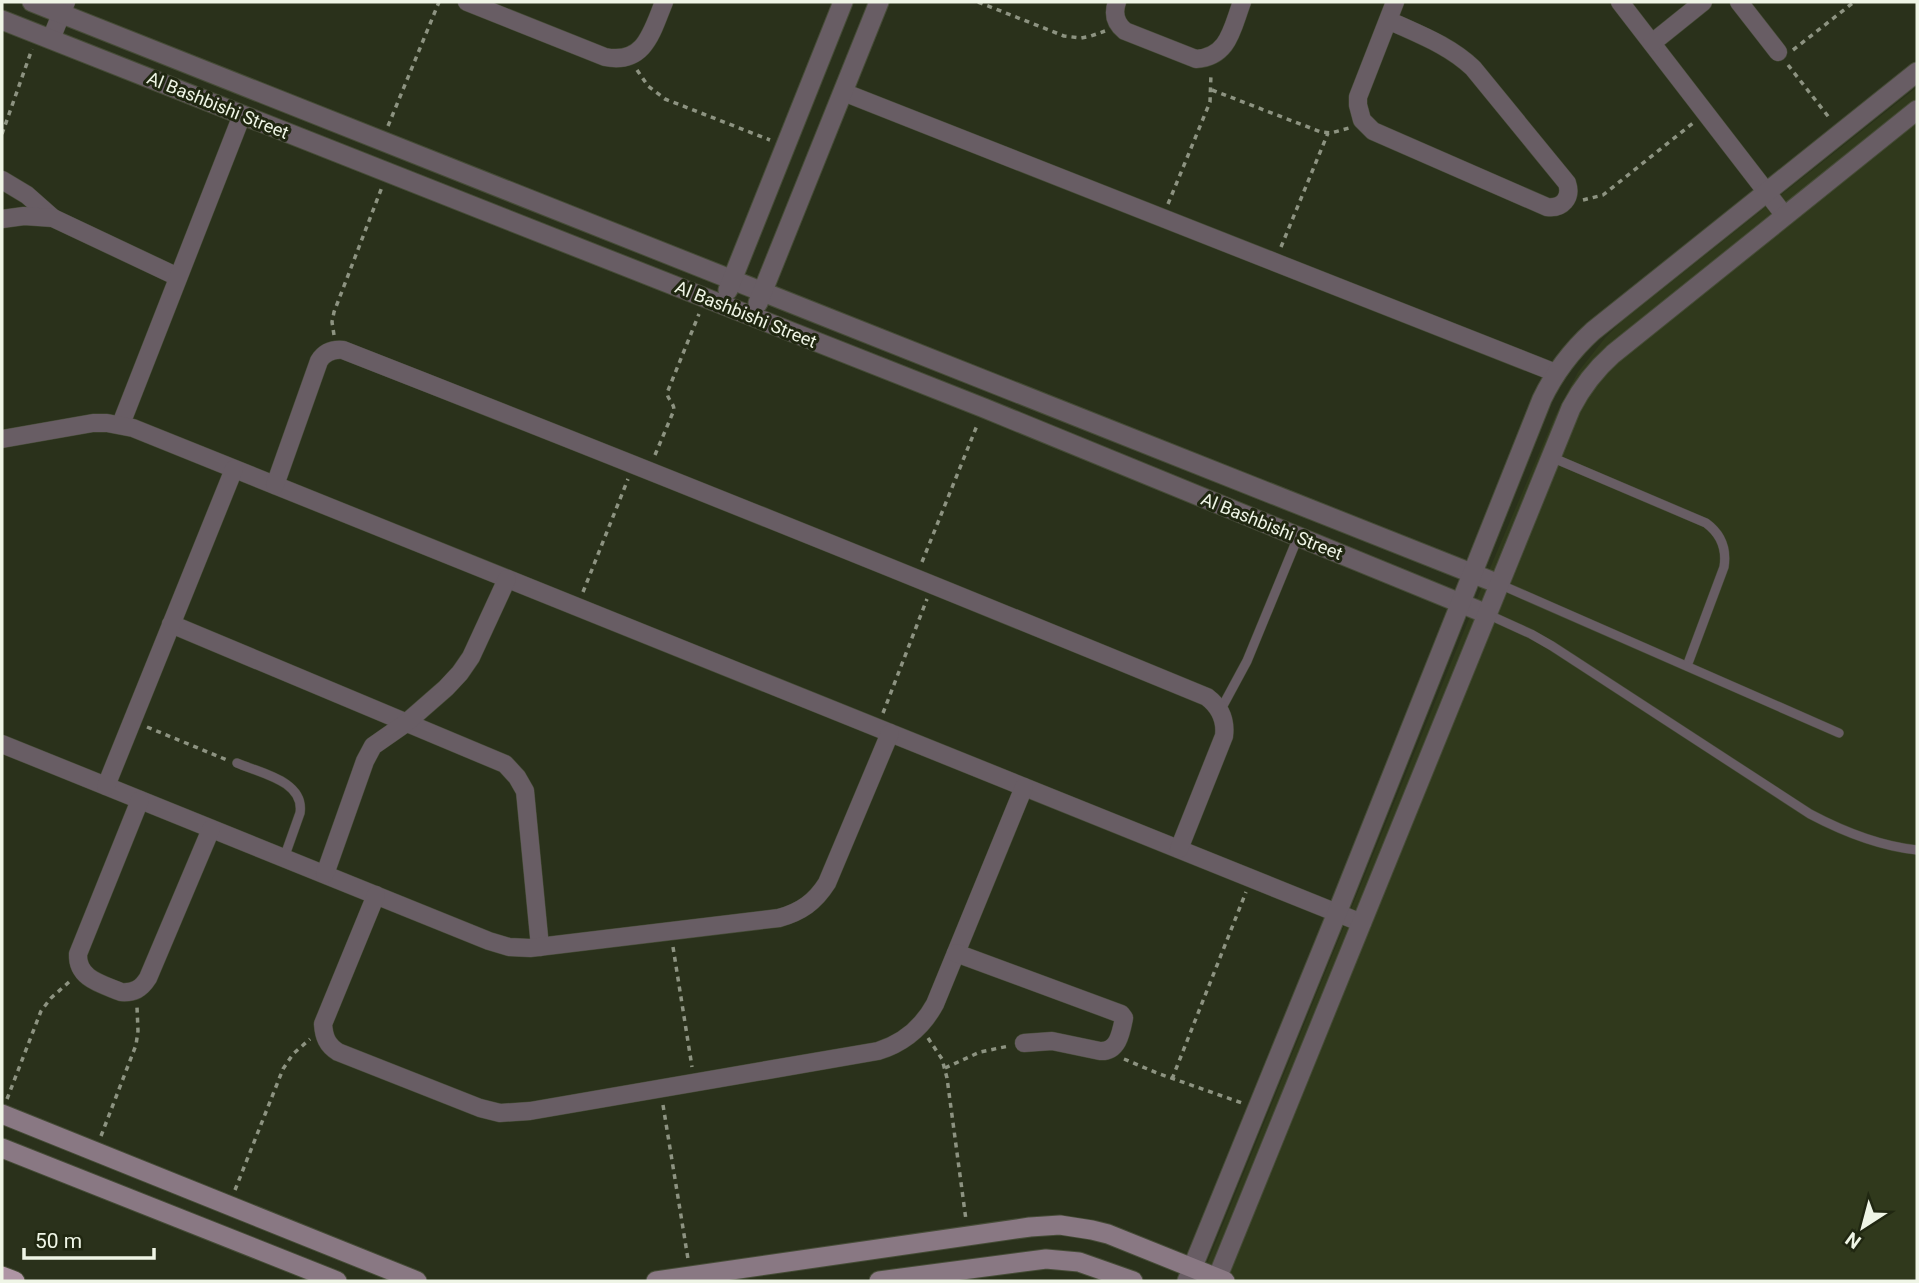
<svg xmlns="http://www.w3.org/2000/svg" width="1919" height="1283" font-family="Roboto,sans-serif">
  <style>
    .built { fill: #30391c }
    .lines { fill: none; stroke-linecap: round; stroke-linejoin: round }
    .service-casing { stroke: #464c37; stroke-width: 10 }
    .minor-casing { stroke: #464c37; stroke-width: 19 }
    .tertiary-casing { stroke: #464c37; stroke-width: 21 }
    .secondary-casing { stroke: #464c37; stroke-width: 21 }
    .trunk-casing { stroke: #464c37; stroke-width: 21 }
    .path { stroke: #8d9381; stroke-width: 3.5; stroke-dasharray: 5 5; stroke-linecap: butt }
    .service { stroke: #685d64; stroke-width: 9 }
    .minor { stroke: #685d64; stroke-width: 18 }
    .tertiary { stroke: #685d64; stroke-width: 19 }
    .secondary { stroke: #897883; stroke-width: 19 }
    .trunk { stroke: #ae95a4; stroke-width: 19 }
    .labels { text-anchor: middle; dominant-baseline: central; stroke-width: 6; stroke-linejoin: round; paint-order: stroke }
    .street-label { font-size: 18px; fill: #eff5e6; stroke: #202711 }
  </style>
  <rect width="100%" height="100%" fill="#2a311b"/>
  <path class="built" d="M1917 87V1281H1200L1481 589 1555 416 1578 372 1605 338 1621 322Z"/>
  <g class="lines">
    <defs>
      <g id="service">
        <path d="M1551 457 1706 523C1721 534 1727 548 1724 567L1687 666"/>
        <path d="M1499 584 1839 733"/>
        <path d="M1487 614 1531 634 1552 646 1810 814C1844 832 1879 846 1917 850"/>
        <path d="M1220 711 1247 661 1298 537"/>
        <path d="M237 763C260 773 305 781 300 813L284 858"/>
      </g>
      <g id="minor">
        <path d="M467 2 605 57C645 65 652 31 664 2"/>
        <path d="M1117 2C1113 13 1115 23 1125 31L1196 59C1229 57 1232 28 1242 2"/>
        <path d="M1620 2 1785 216"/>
        <path d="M1739 2 1778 52"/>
        <path d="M1388 20C1418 34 1449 45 1473 68L1567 183C1572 198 1562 209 1547 207L1373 131 1362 120 1358 105V97L1395 2"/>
        <path d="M51 39 66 2"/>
        <path d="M1652 43 1703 2"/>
        <path d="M843 92 1556 373"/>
        <path d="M2 180 27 195 53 218"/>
        <path d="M2 219 24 216 53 218 178 277"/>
        <path d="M121 424 242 115"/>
        <path d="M2 439 93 423H107L133 428 1362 923"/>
        <path d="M275 485 319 361C324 353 332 349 343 350 632 463 920 579 1207 697 1220 707 1226 720 1224 736L1179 849"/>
        <path d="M171 624 505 764 517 777 525 791 540 947"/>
        <path d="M2 744 489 941 509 947 530 948 779 918C801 912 815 902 827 883L890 733"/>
        <path d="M106 786 234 469"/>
        <path d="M140 800 78 954C77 979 102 984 121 992 134 993 141 989 148 978L211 829"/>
        <path d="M325 874 365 761 373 746 406 723 446 688 460 673 471 657 507 579"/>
        <path d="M376 895 323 1024C324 1037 327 1045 338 1052L480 1108 500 1113 530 1111 878 1051C904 1043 922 1028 935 1004L1024 787"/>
        <path d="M956 953 1121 1014 1124 1018C1121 1033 1118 1052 1100 1051L1052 1041 1024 1043"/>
      </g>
      <g id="tertiary">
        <path d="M32 2 1499 584"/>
        <path d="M2 20 984 408 1487 614"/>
        <path d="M728 290 843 2"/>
        <path d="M758 303 879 2"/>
        <path d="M1187 1281 1337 913 1542 399C1555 372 1571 351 1593 331L1917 72"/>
        <path d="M1216 1281 1571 408C1582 387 1595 370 1613 354L1917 110"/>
      </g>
      <g id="secondary">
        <path d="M2 1114 417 1281"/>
        <path d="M2 1148 337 1281"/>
        <path d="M656 1281 1030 1227 1060 1225 1092 1230 1108 1234 1225 1281"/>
        <path d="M879 1281 1046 1259 1079 1262 1133 1281"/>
      </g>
      <path id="trunk" d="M2 1276 15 1281"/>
    </defs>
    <use href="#service" class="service-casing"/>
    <use href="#minor" class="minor-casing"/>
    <use href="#tertiary" class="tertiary-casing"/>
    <use href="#secondary" class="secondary-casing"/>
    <use href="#trunk" class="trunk-casing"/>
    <g class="path">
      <path d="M978 2 1064 36 1081 38 1091 36 1105 31"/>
      <path d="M1793 50 1854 2"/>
      <path d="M1788 65 1831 120"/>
      <path d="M637 70 648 86 665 99 770 140"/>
      <path d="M1212 90 1321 132 1331 133 1349 128"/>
      <path d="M388 126 439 2"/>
      <path d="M2 134 32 49"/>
      <path d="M1583 200 1603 195 1693 123"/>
      <path d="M1168 204 1210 102 1211 73"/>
      <path d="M1281 247 1328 133"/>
      <path d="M334 335 332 322 334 312 382 187"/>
      <path d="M655 455 674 410C674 403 668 400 667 393L699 314"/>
      <path d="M922 562 978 423"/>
      <path d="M583 592 628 479"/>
      <path d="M883 713 927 599"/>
      <path d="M147 727 227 760"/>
      <path d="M673 947 692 1067"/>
      <path d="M928 1038 942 1059 947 1078 966 1220"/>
      <path d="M1124 1059 1157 1073 1242 1103"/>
      <path d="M945 1068 980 1052 1009 1046"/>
      <path d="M1172 1079 1246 892"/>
      <path d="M7 1099 41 1011 51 998 69 982"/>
      <path d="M663 1105 688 1259"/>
      <path d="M101 1136 136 1045 138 1031 137 1007"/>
      <path d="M235 1190 283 1069 293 1054 310 1039"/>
    </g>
    <use href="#service" class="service"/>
    <use href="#minor" class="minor"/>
    <use href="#tertiary" class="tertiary"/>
    <use href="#secondary" class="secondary"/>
    <use href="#trunk" class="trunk"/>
  </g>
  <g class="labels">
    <g class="street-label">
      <text transform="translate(218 105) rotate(22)">Al Bashbishi Street</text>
      <text transform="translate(746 314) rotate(22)">Al Bashbishi Street</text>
      <text transform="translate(1272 526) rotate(22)">Al Bashbishi Street</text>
    </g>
  </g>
  <rect width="1919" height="1283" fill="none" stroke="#eff5e6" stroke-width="7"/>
  <g transform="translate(1863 1227) rotate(216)" stroke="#202711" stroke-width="5" paint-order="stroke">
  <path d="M0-5L12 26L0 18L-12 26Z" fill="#eff5e6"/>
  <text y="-10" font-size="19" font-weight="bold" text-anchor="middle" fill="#eff5e6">N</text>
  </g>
  <path d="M24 1248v10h130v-10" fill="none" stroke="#eff5e6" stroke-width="3.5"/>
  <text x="35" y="1248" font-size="21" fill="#eff5e6" stroke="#202711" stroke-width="5" paint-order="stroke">50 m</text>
</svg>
